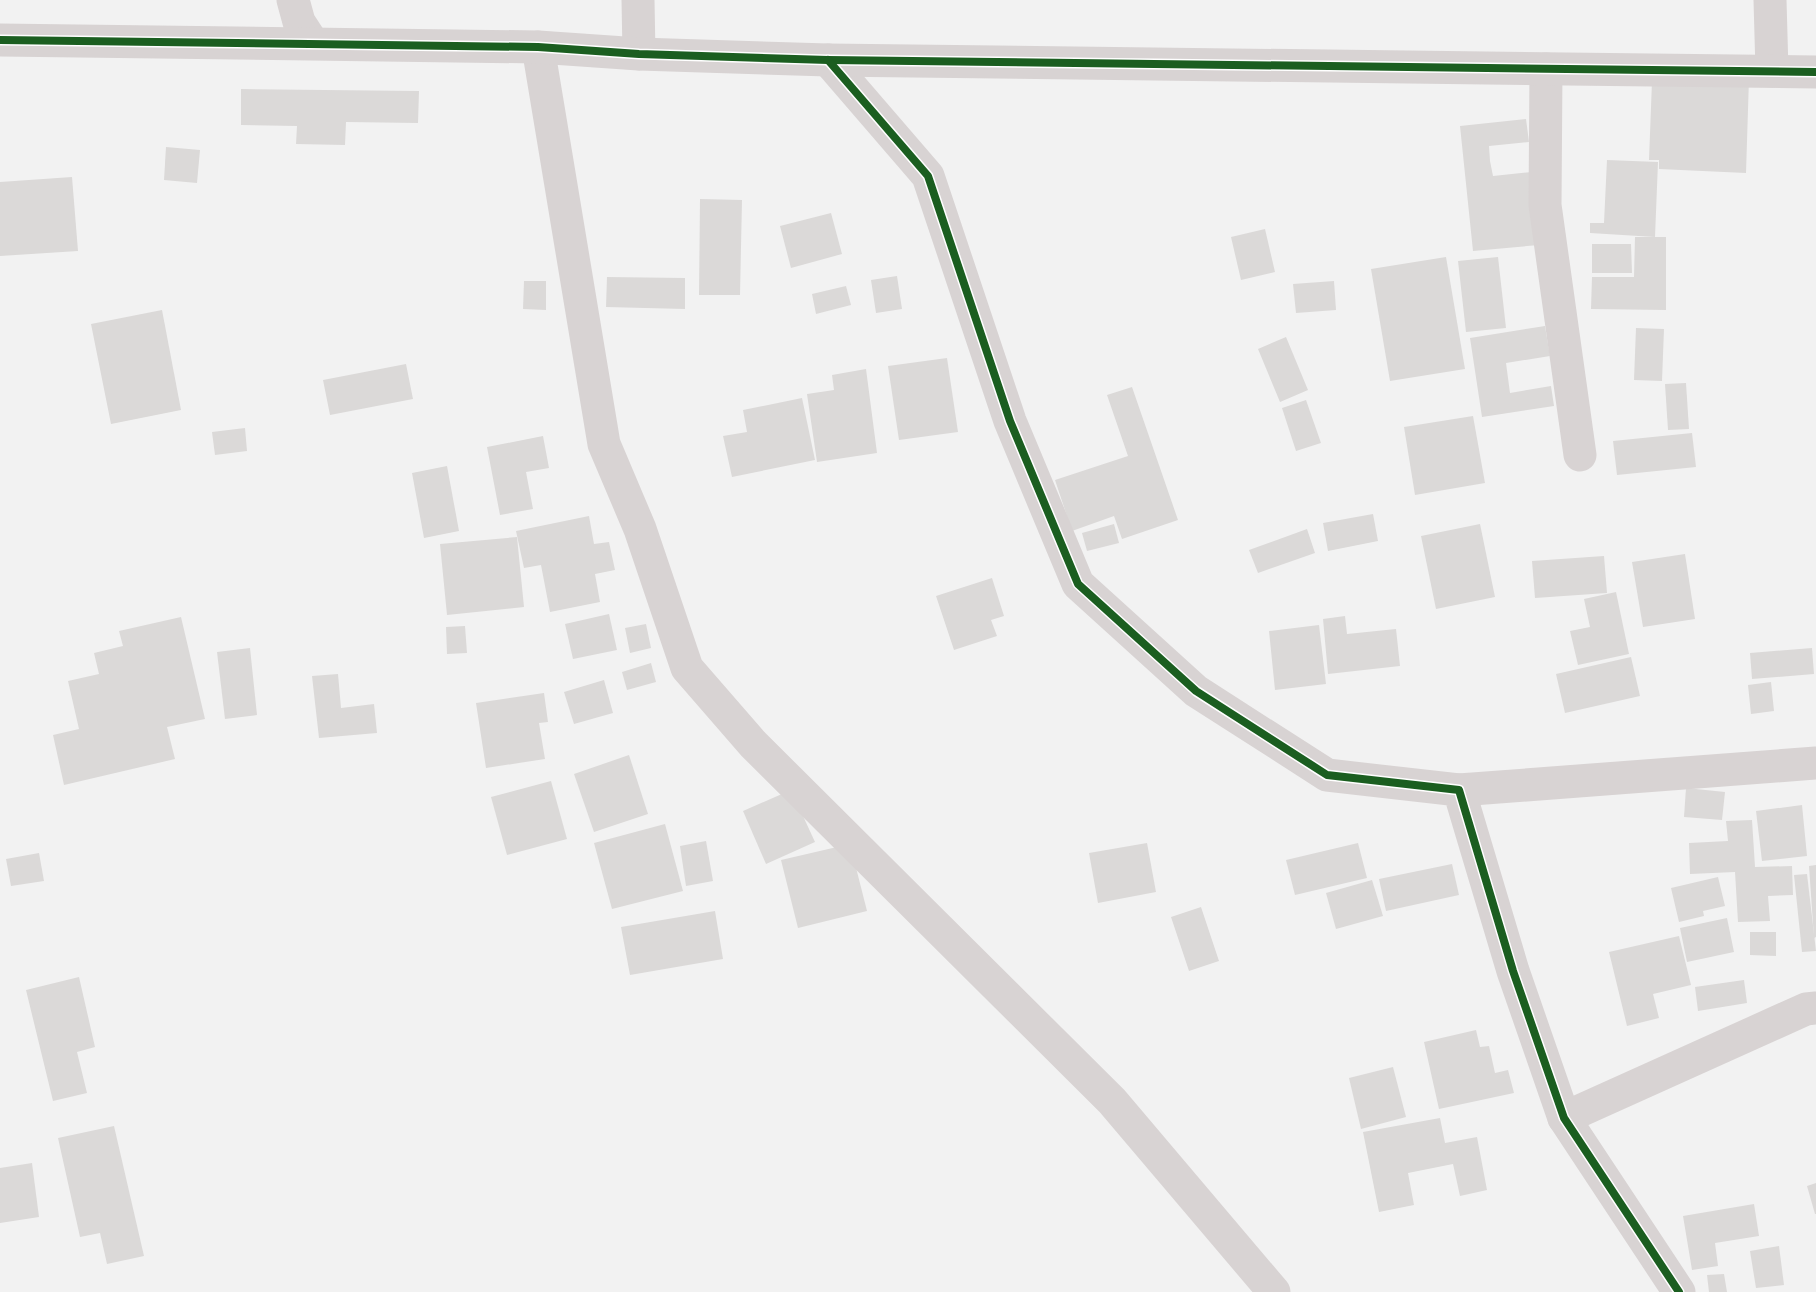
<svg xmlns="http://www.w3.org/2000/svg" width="1816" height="1292" font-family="'Varela Round',sans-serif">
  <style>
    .building { fill: #dbd9d8 }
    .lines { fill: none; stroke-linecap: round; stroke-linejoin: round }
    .minor { stroke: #d8d3d3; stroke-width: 33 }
    .tertiary { stroke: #d8d3d3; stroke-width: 33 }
    .cycleway-casing { stroke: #fff; stroke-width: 11 }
    .cycleway { stroke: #1b5e20; stroke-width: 8 }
  </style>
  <rect width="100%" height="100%" fill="#f2f2f2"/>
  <g class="building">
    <path d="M1749 78 1746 173 1659 169V160H1649L1652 81Z"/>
    <path d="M241 89 419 91 418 123 346 122 345 145 296 144 297 126 241 125Z"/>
    <path d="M1526 119 1529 142 1489 146 1490 161 1493 176 1532 172 1539 245 1473 251 1460 126Z"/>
    <path d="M166 147 200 150 197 183 164 180Z"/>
    <path d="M1607 160 1658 162 1655 237 1590 233V223H1604Z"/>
    <path d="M72 177 78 251 0 256V182Z"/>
    <path d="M700 199 742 200 740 295H699Z"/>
    <path d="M831 213 842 254 791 268 780 226Z"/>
    <path d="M1265 229 1275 272 1241 280 1231 237Z"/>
    <path d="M1635 237H1666V310L1591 309 1592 277H1634Z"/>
    <path d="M1592 244H1631L1632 273H1592Z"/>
    <path d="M1446 257 1465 369 1390 381 1371 269Z"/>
    <path d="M1498 257 1506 328 1466 332 1458 261Z"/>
    <path d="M897 276 902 309 876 313 871 280Z"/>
    <path d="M607 277 685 278V309L606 307Z"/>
    <path d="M524 281H546V310L523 309Z"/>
    <path d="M1334 281 1336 310 1296 313 1293 284Z"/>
    <path d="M846 286 851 305 816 314 812 294Z"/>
    <path d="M162 310 181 410 111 424 91 324Z"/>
    <path d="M1545 326 1550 356 1506 363 1510 393 1551 386 1554 406 1482 417 1470 338Z"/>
    <path d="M1636 328 1664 329 1662 381 1634 380Z"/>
    <path d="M1286 337 1308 390 1280 402 1258 349Z"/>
    <path d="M947 358 958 432 899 440 888 366Z"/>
    <path d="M406 364 413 399 330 415 323 380Z"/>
    <path d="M866 369 877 453 817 462 807 394 834 390 832 375Z"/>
    <path d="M1686 383 1689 429 1668 430 1665 384Z"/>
    <path d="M1132 387 1178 520 1122 539 1114 516 1072 531 1055 480 1128 456 1107 395Z"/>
    <path d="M802 398 815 460 732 477 723 436 747 432 743 410Z"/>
    <path d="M1306 400 1321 443 1296 451 1282 408Z"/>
    <path d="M1473 416 1485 483 1415 495 1404 427Z"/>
    <path d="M245 428 247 451 215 455 212 432Z"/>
    <path d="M1692 433 1696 467 1617 475 1613 441Z"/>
    <path d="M543 436 549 468 526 472 533 509 500 515 487 447Z"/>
    <path d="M447 466 459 531 424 538 412 473Z"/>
    <path d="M1373 514 1378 541 1328 551 1323 523Z"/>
    <path d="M589 516 594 544 609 542 615 570 595 574 600 602 550 612 541 565 524 568 516 531Z"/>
    <path d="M1114 524 1119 543 1087 551 1082 533Z"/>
    <path d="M1480 524 1495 597 1436 609 1421 536Z"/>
    <path d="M1307 529 1315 553 1258 573 1249 550Z"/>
    <path d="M517 537 524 607 447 615 440 544Z"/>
    <path d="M1685 554 1695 619 1643 627 1632 562Z"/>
    <path d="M1604 556 1607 593 1535 598 1532 561Z"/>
    <path d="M992 578 1004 616 991 620 997 636 954 650 936 596Z"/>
    <path d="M1616 592 1629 654 1578 665 1570 631 1590 627 1584 599Z"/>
    <path d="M609 614 617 650 573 659 565 624Z"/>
    <path d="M1345 616 1347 634 1396 629 1400 666 1328 674 1323 619Z"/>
    <path d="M181 617 205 719 167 727 175 759 64 785 53 735 79 729 68 681 99 674 94 653 123 646 119 631Z"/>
    <path d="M646 624 651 648 630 653 625 628Z"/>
    <path d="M1319 625 1326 684 1275 690 1269 631Z"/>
    <path d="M465 626 467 653 447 654 446 627Z"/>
    <path d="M250 648 257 715 225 719 217 652Z"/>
    <path d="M1812 648 1814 674 1752 679 1750 653Z"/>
    <path d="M1631 657 1640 696 1565 713 1556 674Z"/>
    <path d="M651 663 656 682 627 690 622 672Z"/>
    <path d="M338 674 341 708 374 704 377 733 319 738 312 676Z"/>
    <path d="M604 680 613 713 574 724 564 692Z"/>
    <path d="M1771 682 1774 711 1751 714 1748 685Z"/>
    <path d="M544 693 548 722 539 723 545 759 486 768 476 703Z"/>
    <path d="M629 755 648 814 594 832 574 774Z"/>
    <path d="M551 781 567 839 507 855 491 797Z"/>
    <path d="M1686 788 1725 792 1722 820 1684 817Z"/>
    <path d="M791 790 815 842 766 864 743 811Z"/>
    <path d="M1802 805 1807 856 1762 861 1756 811Z"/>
    <path d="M1752 820 1755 867 1792 866 1793 895 1768 896 1770 921 1738 922 1735 872 1690 874 1689 843 1728 841 1726 821Z"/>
    <path d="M665 824 683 891 612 909 594 843Z"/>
    <path d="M706 841 713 881 686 886 680 846Z"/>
    <path d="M1147 843 1156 892 1098 903 1089 853Z"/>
    <path d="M1358 843 1367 878 1295 895 1286 860Z"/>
    <path d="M850 844 867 911 798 928 781 860Z"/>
    <path d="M39 853 44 881 11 886 6 859Z"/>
    <path d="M1452 864 1459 895 1386 911 1379 879Z"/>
    <path d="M1816 865V937L1814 938 1809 866Z"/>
    <path d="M1807 874 1816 951 1802 952 1794 875Z"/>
    <path d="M1718 877 1725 906 1703 911 1704 916 1679 922 1671 888Z"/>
    <path d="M1372 880 1383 916 1336 929 1326 893Z"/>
    <path d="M1201 907 1219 961 1189 971 1171 917Z"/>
    <path d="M715 911 723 959 630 975 621 927Z"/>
    <path d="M1727 918 1734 952 1687 962 1680 928Z"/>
    <path d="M1750 932H1776V956L1750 955Z"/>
    <path d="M1679 936 1691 985 1653 994 1659 1018 1627 1026 1609 952Z"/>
    <path d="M79 977 95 1047 77 1052 87 1093 53 1101 26 990Z"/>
    <path d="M1744 980 1747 1003 1698 1011 1695 987Z"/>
    <path d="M1476 1030 1480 1047 1489 1046 1495 1073 1508 1070 1514 1093 1439 1109 1424 1042Z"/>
    <path d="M1393 1067 1406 1117 1361 1129 1349 1078Z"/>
    <path d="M1440 1118 1445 1143 1477 1137 1487 1190 1460 1196 1453 1164 1408 1173 1414 1205 1379 1212 1363 1132Z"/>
    <path d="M114 1126 144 1256 107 1264 100 1233 80 1237 58 1138Z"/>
    <path d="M32 1163 39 1217 0 1223V1168Z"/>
    <path d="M1816 1183V1214H1815L1807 1186Z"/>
    <path d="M1754 1204 1759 1236 1715 1243 1718 1266 1692 1270 1683 1216Z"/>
    <path d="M1779 1246 1784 1285 1756 1288 1750 1251Z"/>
    <path d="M1724 1274 1727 1292H1709L1707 1275Z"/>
  </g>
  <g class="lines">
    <g class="minor">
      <path d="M293 0 299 22 312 42"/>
      <path d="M638 0 639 54"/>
      <path d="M1770 0 1772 71"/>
      <path d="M538 47 604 444 640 529 687 668 753 744 1112 1101 1274 1292"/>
      <path d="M828 60 928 176 1010 421 1078 584 1196 691 1327 775 1459 790 1513 971 1564 1118 1679 1292"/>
      <path d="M1546 69 1545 205 1580 455"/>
      <path d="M1459 790 1816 763"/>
      <path d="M1564 1118 1806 1009 1816 1008"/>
    </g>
    <path class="tertiary" d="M0 40 538 47 639 54 828 60 1816 72"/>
    <defs>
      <g id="cycleway">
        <path d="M0 40 538 47 639 54 828 60 1816 72"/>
        <path d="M828 60 928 176 1010 421 1078 584 1196 691 1327 775 1459 790 1513 971 1564 1118 1679 1292"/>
      </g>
    </defs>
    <use href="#cycleway" class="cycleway-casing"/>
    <use href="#cycleway" class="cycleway"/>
  </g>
</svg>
